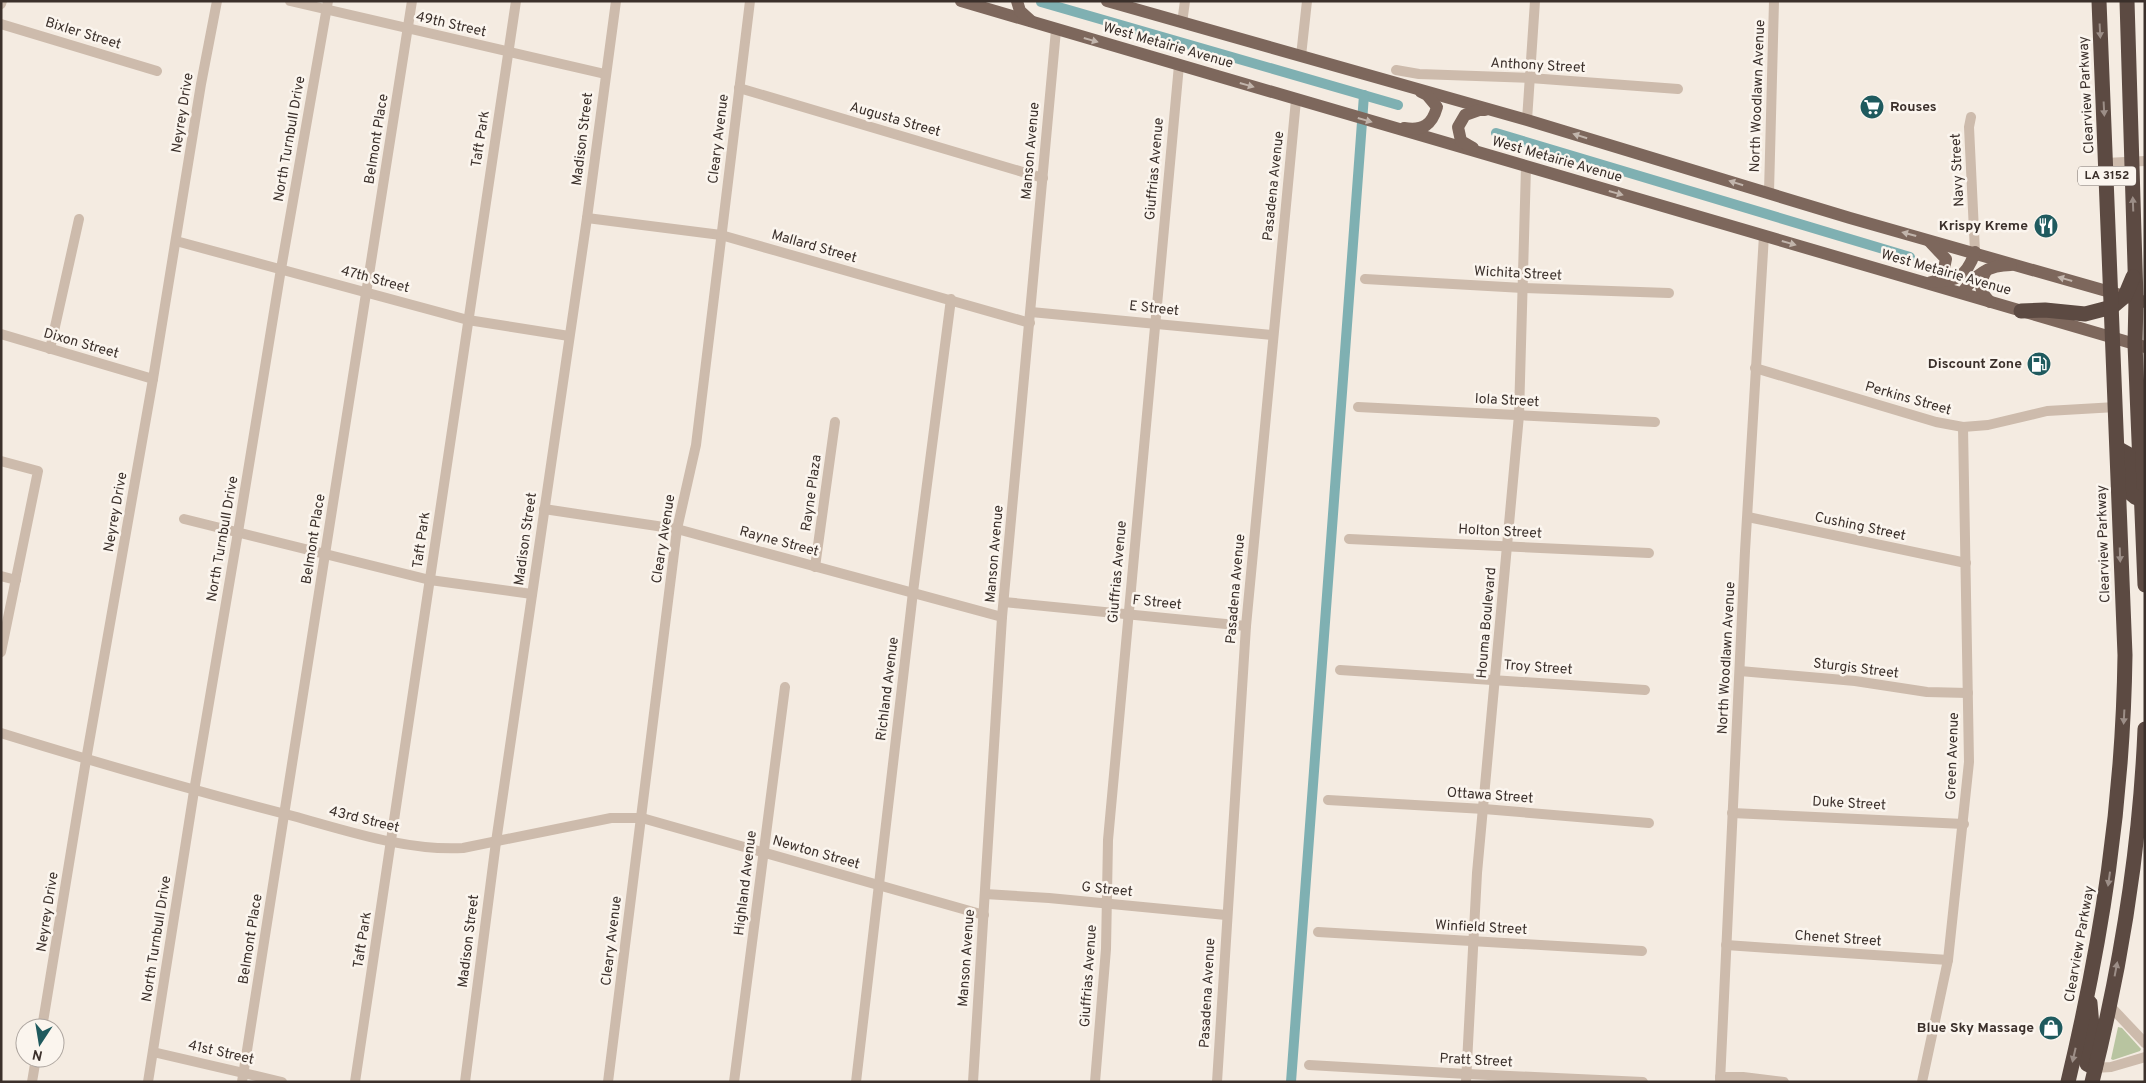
<svg xmlns="http://www.w3.org/2000/svg" width="2146" height="1083" font-family="Overpass,sans-serif">
  <style>
    .green { fill: #b8c4a0 }
    .lines { fill: none; stroke-linecap: round; stroke-linejoin: round }
    .canal { stroke: #7fb0b2; stroke-width: 10 }
    .minor { stroke: #cdbbac; stroke-width: 10 }
    .major { stroke: #7d675c; stroke-width: 12 }
    .highway { stroke: #5c4a42; stroke-width: 15 }
    .oneway { fill: #9c8e87 }
    .oneway2 { fill: #c2b5ac }
    .labels { text-anchor: middle; dominant-baseline: central; stroke-width: 5; stroke-linejoin: round; paint-order: stroke }
    .shield { fill: #fbf5ee; stroke: #756b66; stroke-width: 1 }
    .shield-label { font-size: 12px; font-weight: bold; fill: #3b302b }
    .street-label { font-size: 14px; fill: #3b302b; stroke: #fbf5ee }
    .poi-label { font-size: 14px; font-weight: bold; fill: #3b302b; stroke: #fbf5ee; text-anchor: end }
  </style>
  <rect width="100%" height="100%" fill="#f4ebe1"/>
  <path class="green" d="M2118 1027 2122 1028 2141 1049 2140 1051 2113 1060 2111 1059Z"/>
  <g class="lines">
    <g class="canal">
      <path d="M1041 2 1398 105"/>
      <path d="M1496 133 1910 257"/>
      <path d="M1291 1082 1364 95"/>
    </g>
    <g class="minor">
      <path d="M290 1 605 74"/>
      <path d="M1 4 2 1"/>
      <path d="M1182 23 1185 1"/>
      <path d="M1 24 157 71"/>
      <path d="M1301 56 1307 1"/>
      <path d="M1396 70 1419 74 1530 78 1678 89"/>
      <path d="M739 88 1043 178"/>
      <path d="M1971 117 1969 127 1975 252"/>
      <path d="M1527 120 1535 1"/>
      <path d="M2106 163 2145 161"/>
      <path d="M1769 192 1774 1"/>
      <path d="M587 218 721 235 1030 323"/>
      <path d="M176 241 468 320 569 336"/>
      <path d="M1365 279 1523 288 1669 293"/>
      <path d="M1031 312 1273 335"/>
      <path d="M1 334 153 379"/>
      <path d="M50 349 79 219"/>
      <path d="M1755 368 1936 422 1963 427 1988 425 2047 411 2116 407"/>
      <path d="M1358 407 1655 422"/>
      <path d="M1 461 38 471 1 652"/>
      <path d="M544 509 677 529 1002 617"/>
      <path d="M1748 517 1966 563"/>
      <path d="M184 519 430 580 532 594"/>
      <path d="M1349 539 1649 553"/>
      <path d="M815 567 835 422"/>
      <path d="M1 576 16 580"/>
      <path d="M1004 602 1246 626"/>
      <path d="M1340 670 1645 690"/>
      <path d="M1740 671 1855 681 1927 692 1968 693"/>
      <path d="M1 733C98 763 195 791 293 816 348 831 406 851 463 848L611 818H642L984 915"/>
      <path d="M1328 800 1484 809 1649 823"/>
      <path d="M1732 813 1964 824"/>
      <path d="M985 894 1049 898 1226 915"/>
      <path d="M1318 932 1642 951"/>
      <path d="M1726 945 1948 960"/>
      <path d="M2109 1005 2145 1043"/>
      <path d="M42 1028 86 760 153 379 201 84 217 1"/>
      <path d="M153 1052 282 1082"/>
      <path d="M1309 1065 1467 1074 1643 1082"/>
      <path d="M2095 1068 2111 1067 2145 1057"/>
      <path d="M1720 1077H1743L1784 1082"/>
      <path d="M32 1082 36 1058"/>
      <path d="M148 1082 194 791 238 532 281 269 328 1"/>
      <path d="M242 1082 412 1"/>
      <path d="M355 1082 516 1"/>
      <path d="M465 1082 496 842 587 218 616 1"/>
      <path d="M608 1082 677 529 696 445 750 1"/>
      <path d="M734 1082 785 687"/>
      <path d="M856 1082 913 592 951 299"/>
      <path d="M973 1082 1002 617 1056 30"/>
      <path d="M1095 1082 1106 949 1108 840 1179 65"/>
      <path d="M1217 1082 1246 626 1296 100"/>
      <path d="M1466 1082 1477 873 1519 415 1526 167"/>
      <path d="M1720 1082 1745 551 1764 235"/>
      <path d="M1922 1082 1948 960 1969 762 1963 427"/>
    </g>
    <g class="major">
      <path d="M961 1 2145 347"/>
      <path d="M1017 1 1020 11 1031 21"/>
      <path d="M1107 1 1527 120 1850 218 2145 302"/>
      <path d="M1404 128C1423 131 1432 125 1437 107L1427 95 1421 92"/>
      <path d="M1473 148 1461 141 1458 127 1465 115 1479 110H1485"/>
      <path d="M1929 241 1946 259 1943 273 1934 282"/>
      <path d="M1986 271C1979 284 1979 291 1990 302"/>
      <path d="M1931 282C1957 282 1967 276 1975 252"/>
      <path d="M1962 293C1975 275 1988 265 2011 265"/>
    </g>
    <g class="highway">
      <path d="M2127 1 2136 299 2135 344 2145 585"/>
      <path d="M2021 311 2045 310 2085 314 2112 307 2125 296 2133 277"/>
      <path d="M2119 449 2128 454 2129 492 2135 497 2142 500"/>
      <path d="M2090 1003 2092 1026 2085 1058 2087 1064 2095 1068"/>
      <path d="M2068 1082C2102 939 2123 803 2125 655L2099 1"/>
      <path d="M2092 1082C2121 966 2140 848 2145 729"/>
    </g>
  </g>
  <defs><path id="oneway-solid" d="M-6-.8H1V-3.2L6.5 0L1 3.2V.8H-6Z" transform="scale(1.25)"/></defs>
  <g class="oneway">
    <use href="#oneway-solid" transform="translate(2100 31) rotate(87)"/>
    <use href="#oneway-solid" transform="translate(2104 109) rotate(87)"/>
    <use href="#oneway-solid" transform="translate(2133 204) rotate(-92)"/>
    <use href="#oneway-solid" transform="translate(2120 555) rotate(88)"/>
    <use href="#oneway-solid" transform="translate(2124 717) rotate(93)"/>
    <use href="#oneway-solid" transform="translate(2109 879) rotate(98)"/>
    <use href="#oneway-solid" transform="translate(2116 969) rotate(-79)"/>
    <use href="#oneway-solid" transform="translate(2074 1055) rotate(103)"/>
  </g>
  <g class="oneway2">
    <use href="#oneway-solid" transform="translate(1091 40) rotate(16)"/>
    <use href="#oneway-solid" transform="translate(1247 85) rotate(16)"/>
    <use href="#oneway-solid" transform="translate(1365 120) rotate(16)"/>
    <use href="#oneway-solid" transform="translate(1580 136) rotate(-163)"/>
    <use href="#oneway-solid" transform="translate(1736 183) rotate(-163)"/>
    <use href="#oneway-solid" transform="translate(1616 193) rotate(16)"/>
    <use href="#oneway-solid" transform="translate(1909 234) rotate(-165)"/>
    <use href="#oneway-solid" transform="translate(1789 243) rotate(16)"/>
    <use href="#oneway-solid" transform="translate(2065 279) rotate(-164)"/>
  </g>
  <defs>
    <symbol id="supermarket-disc" viewBox="-11 -11 22 22"><circle r="9.5" fill="#1f5a5e" stroke="#fbf5ee"/><path d="M-6-5.5h2.5l.6 2H6L4.5 2H-2.5L-4.4-4H-6ZM-1.5 3.2a1.3 1.3 0 1 0 .1 0ZM3 3.2a1.3 1.3 0 1 0 .1 0Z" fill="#fff"/></symbol>
    <symbol id="restaurant-disc" viewBox="-11 -11 22 22"><circle r="9.5" fill="#1f5a5e" stroke="#fbf5ee"/><path d="M-5-6h1v4h1v-4h1v4h1v-4h1v5L-1.5 .5V6h-2V.5L-5-1ZM5-6V6H3V1.5H1.5Q1.5-4 5-6Z" fill="#fff"/></symbol>
    <symbol id="fuel-disc" viewBox="-11 -11 22 22"><circle r="9.5" fill="#1f5a5e" stroke="#fbf5ee"/><path d="M-5.5-6h7V0h2V4h1.3V-2.5L3-4.5l.8-.8L6-3V5H2.5V1h-1V6h-7ZM-4.2-4.7v3.2H.2V-4.7Z" fill="#fff"/></symbol>
    <symbol id="shop-disc" viewBox="-11 -11 22 22"><circle r="9.5" fill="#1f5a5e" stroke="#fbf5ee"/><path d="M-5-2.5h2.3a2.7 3.5 0 0 1 5.4 0H5L5.5 6h-11ZM-1.5-2.5h3a1.5 2.3 0 0 0-3 0Z" fill="#fff"/></symbol>
  </defs>
  <g fill-rule="evenodd">
    <use href="#supermarket-disc" x="1858" y="93" width="28" height="28"/>
    <use href="#restaurant-disc" x="2032" y="212" width="28" height="28"/>
    <use href="#fuel-disc" x="2025" y="350" width="28" height="28"/>
    <use href="#shop-disc" x="2037" y="1014" width="28" height="28"/>
  </g>
  <g class="labels">
    <rect class="shield" x="2078" y="166.5" width="58" height="19" rx="4"/>
    <g class="shield-label">
      <text x="2107" y="176">LA 3152</text>
    </g>
    <g class="street-label">
      <text transform="translate(451 25) rotate(13)">49th Street</text>
      <text transform="translate(83 34) rotate(17)">Bixler Street</text>
      <text transform="translate(1168 46) rotate(16)">West Metairie Avenue</text>
      <text transform="translate(1538 66) rotate(3)">Anthony Street</text>
      <text transform="translate(2087 95) rotate(-93)">Clearview Parkway</text>
      <text transform="translate(1758 96) rotate(-88)">North Woodlawn Avenue</text>
      <text transform="translate(183 113) rotate(-81)">Neyrey Drive</text>
      <text transform="translate(895 120) rotate(16)">Augusta Street</text>
      <text transform="translate(290 139) rotate(-80)">North Turnbull Drive</text>
      <text transform="translate(377 139) rotate(-81)">Belmont Place</text>
      <text transform="translate(481 139) rotate(-81)">Taft Park</text>
      <text transform="translate(583 139) rotate(-83)">Madison Street</text>
      <text transform="translate(719 139) rotate(-83)">Cleary Avenue</text>
      <text transform="translate(1031 151) rotate(-85)">Manson Avenue</text>
      <text transform="translate(1557 160) rotate(16)">West Metairie Avenue</text>
      <text transform="translate(1155 169) rotate(-85)">Giuffrias Avenue</text>
      <text transform="translate(1958 170) rotate(-93)">Navy Street</text>
      <text transform="translate(1274 186) rotate(-84)">Pasadena Avenue</text>
      <text transform="translate(814 247) rotate(16)">Mallard Street</text>
      <text transform="translate(1946 273) rotate(16)">West Metairie Avenue</text>
      <text transform="translate(1518 274) rotate(3)">Wichita Street</text>
      <text transform="translate(375 280) rotate(15)">47th Street</text>
      <text transform="translate(1154 309) rotate(6)">E Street</text>
      <text transform="translate(81 344) rotate(16)">Dixon Street</text>
      <text transform="translate(1908 399) rotate(16)">Perkins Street</text>
      <text transform="translate(1507 401) rotate(3)">Iola Street</text>
      <text transform="translate(812 493) rotate(-82)">Rayne Plaza</text>
      <text transform="translate(116 512) rotate(-80)">Neyrey Drive</text>
      <text transform="translate(1860 527) rotate(12)">Cushing Street</text>
      <text transform="translate(1500 532) rotate(3)">Holton Street</text>
      <text transform="translate(223 539) rotate(-80)">North Turnbull Drive</text>
      <text transform="translate(314 539) rotate(-81)">Belmont Place</text>
      <text transform="translate(526 539) rotate(-82)">Madison Street</text>
      <text transform="translate(664 539) rotate(-81)">Cleary Avenue</text>
      <text transform="translate(422 540) rotate(-82)">Taft Park</text>
      <text transform="translate(779 542) rotate(15)">Rayne Street</text>
      <text transform="translate(2104 544) rotate(-92)">Clearview Parkway</text>
      <text transform="translate(995 554) rotate(-85)">Manson Avenue</text>
      <text transform="translate(1118 572) rotate(-85)">Giuffrias Avenue</text>
      <text transform="translate(1236 589) rotate(-85)">Pasadena Avenue</text>
      <text transform="translate(1157 603) rotate(6)">F Street</text>
      <text transform="translate(1487 623) rotate(-85)">Houma Boulevard</text>
      <text transform="translate(1727 658) rotate(-87)">North Woodlawn Avenue</text>
      <text transform="translate(1538 668) rotate(4)">Troy Street</text>
      <text transform="translate(1856 669) rotate(7)">Sturgis Street</text>
      <text transform="translate(888 689) rotate(-83)">Richland Avenue</text>
      <text transform="translate(1953 756) rotate(-88)">Green Avenue</text>
      <text transform="translate(1490 796) rotate(4)">Ottawa Street</text>
      <text transform="translate(1849 804) rotate(3)">Duke Street</text>
      <text transform="translate(364 820) rotate(14)">43rd Street</text>
      <text transform="translate(816 853) rotate(16)">Newton Street</text>
      <text transform="translate(746 883) rotate(-83)">Highland Avenue</text>
      <text transform="translate(1107 890) rotate(6)">G Street</text>
      <text transform="translate(48 912) rotate(-81)">Neyrey Drive</text>
      <text transform="translate(1481 928) rotate(3)">Winfield Street</text>
      <text transform="translate(157 939) rotate(-81)">North Turnbull Drive</text>
      <text transform="translate(251 939) rotate(-81)">Belmont Place</text>
      <text transform="translate(1838 939) rotate(4)">Chenet Street</text>
      <text transform="translate(363 940) rotate(-81)">Taft Park</text>
      <text transform="translate(469 941) rotate(-83)">Madison Street</text>
      <text transform="translate(612 941) rotate(-83)">Cleary Avenue</text>
      <text transform="translate(2080 944) rotate(-80)">Clearview Parkway</text>
      <text transform="translate(967 958) rotate(-86)">Manson Avenue</text>
      <text transform="translate(1089 976) rotate(-86)">Giuffrias Avenue</text>
      <text transform="translate(1208 993) rotate(-87)">Pasadena Avenue</text>
      <text transform="translate(221 1053) rotate(13)">41st Street</text>
      <text transform="translate(1476 1061) rotate(3)">Pratt Street</text>
    </g>
    <g class="poi-label">
      <text x="1890" y="107" text-anchor="start">Rouses</text>
      <text x="2028" y="226">Krispy Kreme</text>
      <text x="2022" y="364">Discount Zone</text>
      <text x="2034" y="1028">Blue Sky Massage</text>
    </g>
  </g>
  <rect width="2146" height="1083" fill="none" stroke="#3b302b" stroke-width="5"/>
  <g transform="translate(40 1043) rotate(192)"><circle r="24" fill="#fbf5ee" stroke="#aea6a0"/>
  <path d="M0-4L9 19L0 12L-9 19Z" fill="#1f5a5e"/>
  <text y="-8" font-size="14" font-weight="bold" text-anchor="middle" fill="#3b302b">N</text>
  </g>
</svg>
